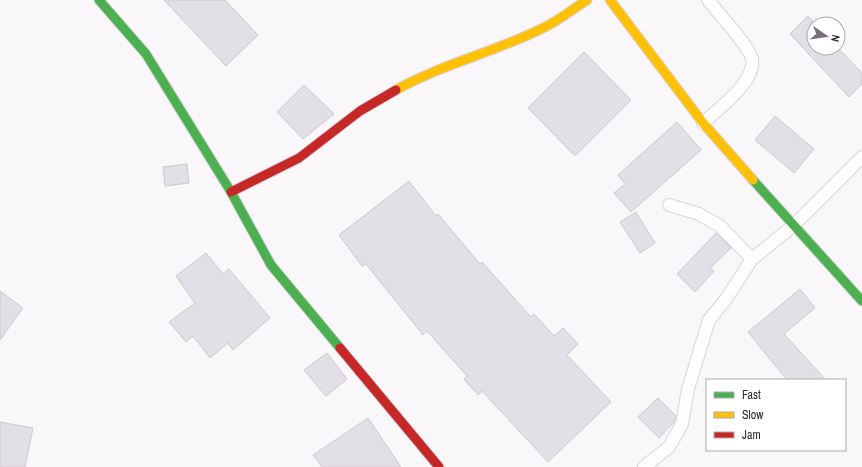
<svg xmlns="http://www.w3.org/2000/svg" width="862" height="467" font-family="'Archivo Narrow',sans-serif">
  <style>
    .building { fill: #e3dfe6; stroke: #ccc8ce }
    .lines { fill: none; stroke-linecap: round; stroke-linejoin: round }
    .lane-casing { stroke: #d8d4da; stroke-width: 14 }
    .fast-casing { stroke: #d8d4da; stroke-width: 11 }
    .slow-casing { stroke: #d8d4da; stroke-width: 11 }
    .jam-casing { stroke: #d8d4da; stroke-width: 11 }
    .lane { stroke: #fefefe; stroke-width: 12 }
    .fast { stroke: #4caf50; stroke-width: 9 }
    .slow { stroke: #ffc107; stroke-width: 9 }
    .jam { stroke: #c62828; stroke-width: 9 }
  </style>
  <rect width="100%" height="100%" fill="#f9f7fa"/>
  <g class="building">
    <path d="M164 0H225L258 35 226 66Z"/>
    <path d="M808 16 816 24H814V48H838L862 73V84L849 97 790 34Z"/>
    <path d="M584 52 631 100 575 156 528 108Z"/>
    <path d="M304 85 334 114 303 139 277 112Z"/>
    <path d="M775 116 814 149 794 173 755 140Z"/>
    <path d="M677 122 701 150 631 212 614 193 625 184 618 175Z"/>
    <path d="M187 164 189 183 165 186 163 167Z"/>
    <path d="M409 181 436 216 438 214 480 264 482 262 531 317 534 314 554 336 563 328 578 344 567 355 611 402 548 462 482 391 478 395 464 379 467 376 427 331 423 335 366 264 362 266 339 235Z"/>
    <path d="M636 212 655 243 640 253 620 222Z"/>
    <path d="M716 233 731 248 710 268 714 271 695 292 677 274Z"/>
    <path d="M206 253 223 274 229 269 270 318 233 350 228 343 210 358 193 336 186 342 169 322 195 303 176 276Z"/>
    <path d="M800 289 815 308 784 334 826 380H787L748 332Z"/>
    <path d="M0 291 23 308 0 340Z"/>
    <path d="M327 353 347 379 326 396 304 370Z"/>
    <path d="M658 398 676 416 674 422 659 438 638 417Z"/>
    <path d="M368 418 401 467H322L313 455Z"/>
    <path d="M0 422 33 428 25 467H0Z"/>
  </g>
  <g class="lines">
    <defs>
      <g id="lane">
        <path d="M703 123C719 108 756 82 752 59 750 47 717 12 708 0"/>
        <path d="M669 205 699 214 720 226 752 259"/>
        <path d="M644 467 669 447 682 424 688 389 709 320 726 299 752 259 793 226 862 157"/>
      </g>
      <g id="fast">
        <path d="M99 0 146 54 231 192 271 265 340 348"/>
        <path d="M753 180 862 301"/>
      </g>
      <g id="slow">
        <path d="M610 0 703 123 753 180"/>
        <path d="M396 90C442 64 495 52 543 28 558 21 573 9 587 0"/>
      </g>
      <g id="jam">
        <path d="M231 192 299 158 360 111 396 90"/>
        <path d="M340 348 439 467"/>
      </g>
    </defs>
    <use href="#lane" class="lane-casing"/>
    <use href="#fast" class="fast-casing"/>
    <use href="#slow" class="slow-casing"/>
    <use href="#jam" class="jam-casing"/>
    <use href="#lane" class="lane"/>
    <use href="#fast" class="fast"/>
    <use href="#slow" class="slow"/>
    <use href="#jam" class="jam"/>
  </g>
  <rect x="706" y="379" width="140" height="72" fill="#ffffff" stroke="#aca9ad"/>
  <rect x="714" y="392" width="20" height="6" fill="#4caf50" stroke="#aca9ad"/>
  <text x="742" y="399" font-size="12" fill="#2f2832">Fast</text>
  <rect x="714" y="412" width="20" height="6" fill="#ffc107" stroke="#aca9ad"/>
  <text x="742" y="419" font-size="12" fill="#2f2832">Slow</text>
  <rect x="714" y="432" width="20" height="6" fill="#c62828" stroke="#aca9ad"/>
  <text x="742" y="439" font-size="12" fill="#2f2832">Jam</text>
  <g transform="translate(826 36) rotate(103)"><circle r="19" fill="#ffffff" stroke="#aca9ad"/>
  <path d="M0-3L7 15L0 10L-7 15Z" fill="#767078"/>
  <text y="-6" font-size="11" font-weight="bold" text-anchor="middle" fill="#2f2832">N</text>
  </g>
</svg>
